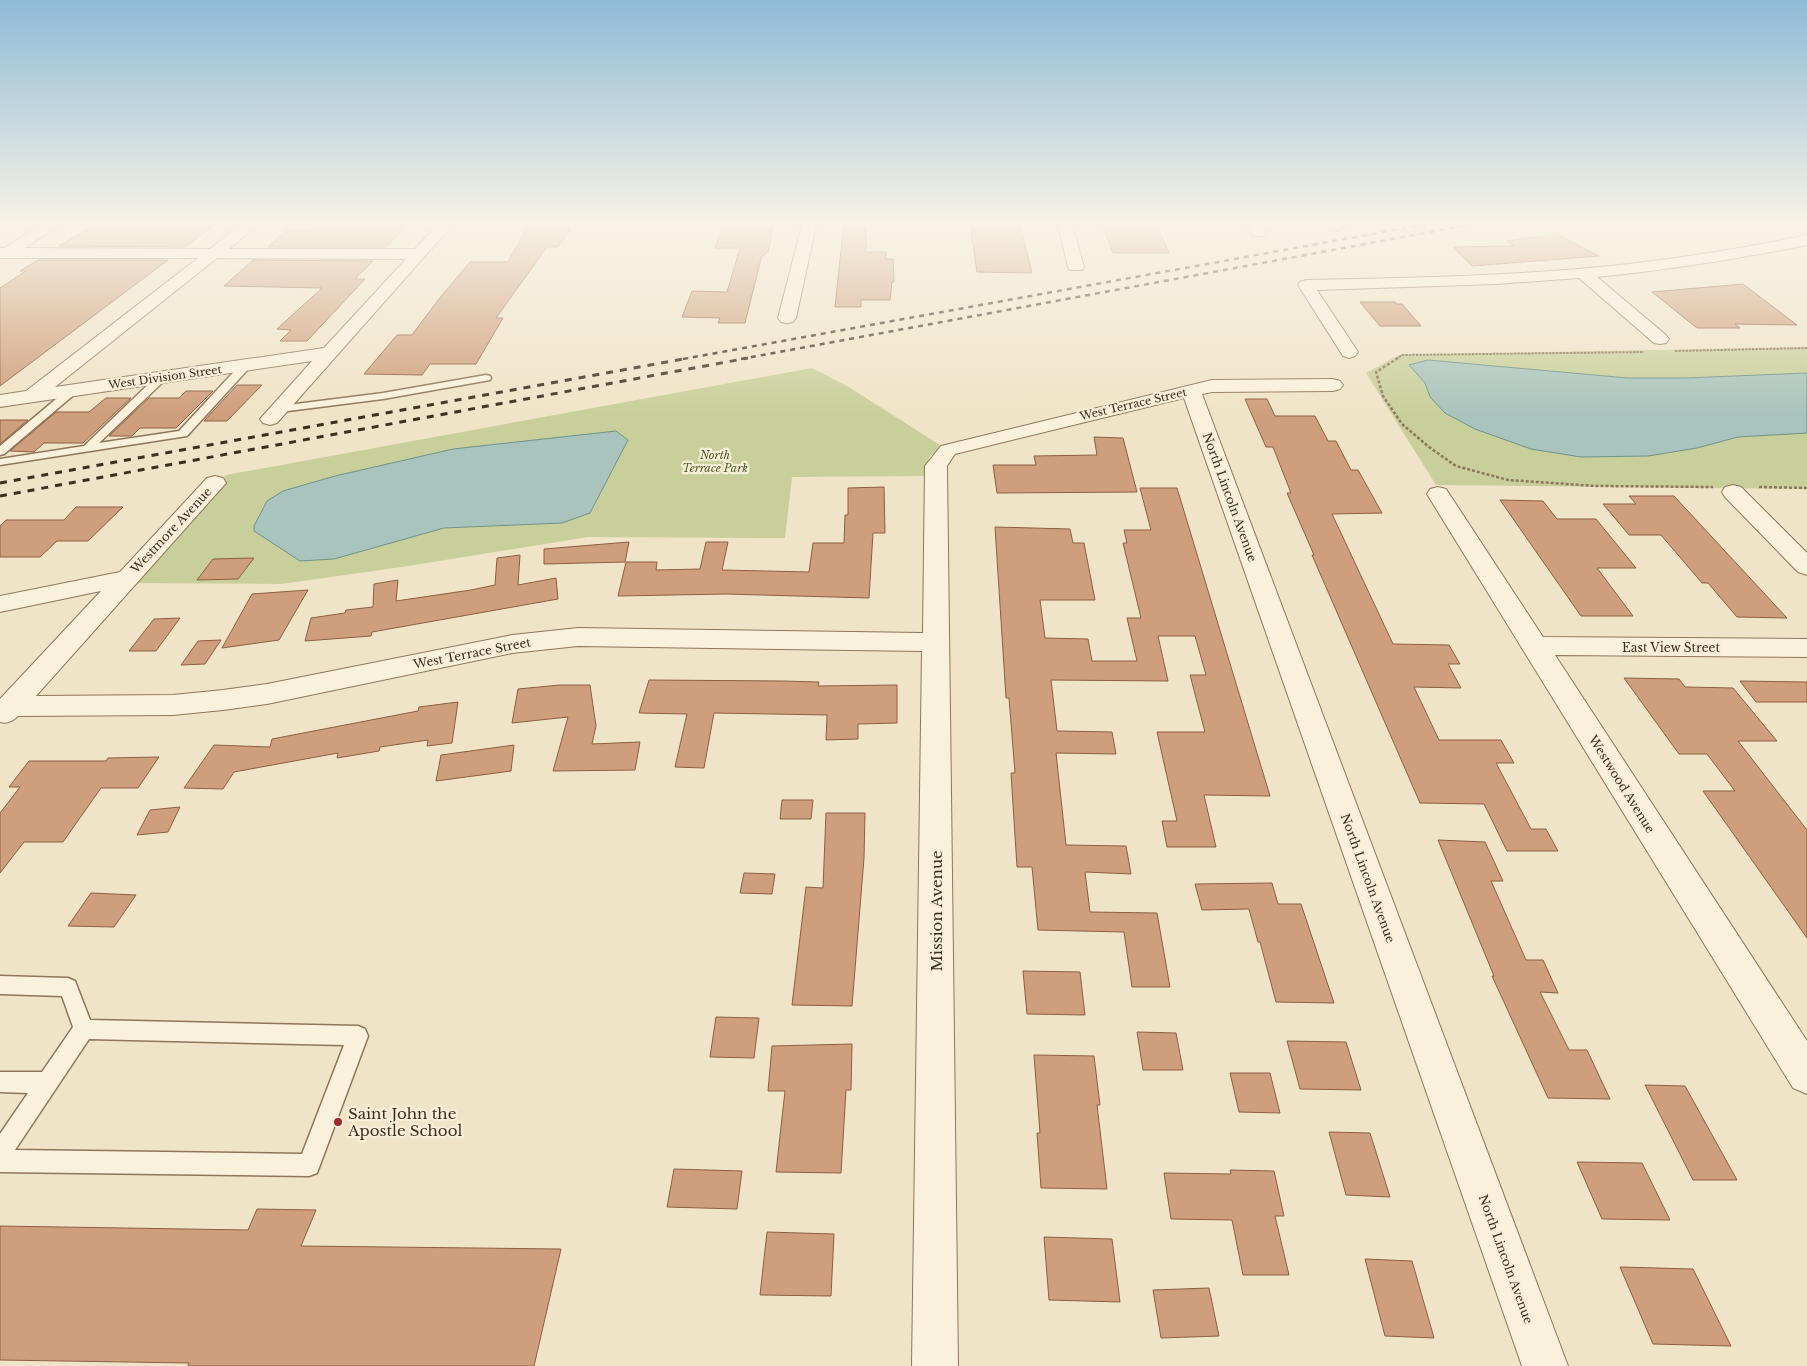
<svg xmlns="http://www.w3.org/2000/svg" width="1807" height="1366" font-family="'Libre Baskerville',serif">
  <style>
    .green { fill: #c9cf9b }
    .water { fill: #a9c4bc; stroke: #6f938a }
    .building { fill: #cf9f7d; stroke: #8d5f41 }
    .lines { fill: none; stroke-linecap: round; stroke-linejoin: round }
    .service-casing { stroke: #8d765c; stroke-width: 3 }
    .minor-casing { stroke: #8d765c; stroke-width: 2 }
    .path-far1 { stroke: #8d765c; stroke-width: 2; stroke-dasharray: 2.5 1; stroke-linecap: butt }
    .path { stroke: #8d765c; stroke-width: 2.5; stroke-dasharray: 3 2; stroke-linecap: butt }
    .service { fill: #faf1dc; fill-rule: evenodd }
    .minor { fill: #faf1dc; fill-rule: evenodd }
    .rail-far1 { stroke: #3d2e20; stroke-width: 2.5; stroke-dasharray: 5 5; stroke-linecap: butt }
    .rail { stroke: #3d2e20; stroke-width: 3; stroke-dasharray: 7 7; stroke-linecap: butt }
    .poi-dot { fill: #9e2a2b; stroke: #f7eed8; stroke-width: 2 }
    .labels { text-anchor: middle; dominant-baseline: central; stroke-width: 4.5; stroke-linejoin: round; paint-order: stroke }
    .far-street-label { font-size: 11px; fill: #3d2e20; stroke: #f7eed8 }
    .far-park-label { font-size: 11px; font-style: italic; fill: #4d5a26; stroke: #f7eed8 }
    .street-label { font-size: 12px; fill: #3d2e20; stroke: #f7eed8 }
    .near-street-label { font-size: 15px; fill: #3d2e20; stroke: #f7eed8 }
    .near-poi-label { font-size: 15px; fill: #3d2e20; stroke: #f7eed8; text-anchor: start }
  </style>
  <rect width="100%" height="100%" fill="#f0e4c8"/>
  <g class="green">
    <path d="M1807 347V489L1436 485 1366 373 1399 355Z"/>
    <path d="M812 368 847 386 943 447 929 457 927 476 792 477 785 538 588 537 402 567 281 584 128 583 226 475Z"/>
  </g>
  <g class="water">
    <path d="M1428 360 1628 378H1685L1807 373V433L1738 437 1697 448 1648 456 1581 457 1531 449 1475 429 1445 413 1430 397 1425 383 1409 365Z"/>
    <path d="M616 431 628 440 590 513 562 523 444 528 334 559 300 561 254 531V526L267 501 283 491 335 476 453 449Z"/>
  </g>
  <g class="building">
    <path d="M142 221H220L185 247 59 246 91 227H134Z"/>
    <path d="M844 221H866V252H886V259H893L894 282H892L890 300H861V307H835Z"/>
    <path d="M990 221H1019L1032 273 977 272 971 229H991Z"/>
    <path d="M1101 221 1150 223 1153 229H1158L1169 253H1113Z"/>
    <path d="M380 225H407L386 247H268L287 230 376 228Z"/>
    <path d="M527 228H571L558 247H547L496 318H503L476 364H430L422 375 364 374 397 335H412L439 299 470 262H508Z"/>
    <path d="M722 228H773L768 252H766L765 255H762L745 323H718L720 318 682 317 692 291 727 292 740 248H715Z"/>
    <path d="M1557 234 1599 256 1472 266 1453 247 1514 246 1507 241Z"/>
    <path d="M38 260H168L0 386V288L26 271H20Z"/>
    <path d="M253 260 373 261 355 279H365L307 341H280L291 330 277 329 322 288 224 286Z"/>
    <path d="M1743 284 1797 325 1735 324 1740 328H1697L1652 292Z"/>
    <path d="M1360 302H1395L1397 304H1402L1421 326H1380Z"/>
    <path d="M237 385H262L227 421H204Z"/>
    <path d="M186 391H213L176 428H140L132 436H109L149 398H179Z"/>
    <path d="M106 398H131L83 443H44L34 452 10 451 56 412H89Z"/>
    <path d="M1245 399H1267L1275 416H1315L1328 441H1336L1351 470H1358L1382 513 1332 514 1393 644 1449 645 1460 664H1448L1461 688 1414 687 1439 740H1501L1514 763H1496L1531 829H1546L1558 851H1507L1484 804 1420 803 1312 555H1314L1287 493H1291L1273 447H1266Z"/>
    <path d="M0 420H28L0 444Z"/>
    <path d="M1094 437 1123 438 1137 492 997 493 993 465H1036L1034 456 1097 455Z"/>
    <path d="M884 487 885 533H873L869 598 726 594 618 596 626 562H657L656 570 700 569 706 542H728L722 570 809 572 813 543H844L845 515H848V488Z"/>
    <path d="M1140 488H1177L1270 796 1204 795 1216 847H1167L1162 821H1177L1157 732H1205L1190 675H1206L1195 636H1158L1168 681 1051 680 1057 731 1112 732 1116 754 1056 753 1066 845 1126 846 1131 874 1085 872 1090 912 1157 913 1170 987H1132L1124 932 1038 930 1032 867H1017L1011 773H1015L1009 698H1006L995 527 1070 529 1073 543H1084L1095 600H1040L1045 638 1088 639 1092 661H1137L1127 618H1141L1123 543H1127L1124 530H1151Z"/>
    <path d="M1629 496H1674L1787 618 1737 617 1708 583H1702L1661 535H1629L1603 504H1636Z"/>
    <path d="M1500 500 1543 501 1557 519H1596L1636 568H1597L1633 616H1581Z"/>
    <path d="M76 507H123L88 541H57L40 557H0V526L6 520H64Z"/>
    <path d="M629 542 625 562 544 564V549Z"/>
    <path d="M520 555 518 585 556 578 558 599 372 632 371 636 305 641 311 618 345 613 346 610 373 607 374 584 398 580 396 601 471 590 495 585 497 558Z"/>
    <path d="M254 558 238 579 197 580 213 559Z"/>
    <path d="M308 590 279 640 222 648 252 594Z"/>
    <path d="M180 618 156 651H129L154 619Z"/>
    <path d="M221 640 205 664 181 665 198 641Z"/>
    <path d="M1624 678 1679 679 1685 687 1733 688 1777 741H1738L1807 830V938L1703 791H1735L1707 754H1679Z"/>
    <path d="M649 680 783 681 819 682 818 686 897 685V723L858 724V739L826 740 827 715 714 713 704 768 675 767 687 714 639 713Z"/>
    <path d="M1740 681 1807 682V702H1756Z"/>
    <path d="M560 685H590L596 726 592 744 640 742 635 770 553 771 568 717 512 723 518 689Z"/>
    <path d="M458 702 452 743 427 746 428 740 380 747 379 751 337 758 338 753 234 772 223 789 184 788 214 745 270 747 272 739 418 711 419 707Z"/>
    <path d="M514 745 511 771 436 781 441 755Z"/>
    <path d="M159 757 138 788H101L63 842H24L0 873V813L20 787H9L29 761H106L108 758Z"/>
    <path d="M782 800H813L811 819H780Z"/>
    <path d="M180 807 168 832 137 835 150 810Z"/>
    <path d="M826 813H865L864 858 852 1006 792 1005 806 887 823 888Z"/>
    <path d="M1438 840 1485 842 1503 881H1491L1526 960H1543L1558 993 1540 992 1569 1050H1587L1610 1099 1548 1098 1492 976H1494Z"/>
    <path d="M744 873 775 874 772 894 740 893Z"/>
    <path d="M1272 883 1278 904H1301L1334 1003 1276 1002 1260 942H1258L1249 909 1202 910 1195 884Z"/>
    <path d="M91 893 136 895 114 927 68 926Z"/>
    <path d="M1023 971 1080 972 1085 1015 1027 1014Z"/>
    <path d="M716 1017 759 1018 754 1058 710 1057Z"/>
    <path d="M1137 1032 1176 1033 1183 1070H1143Z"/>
    <path d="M1287 1041 1346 1042 1361 1090 1300 1089Z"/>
    <path d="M852 1044 851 1090H846L841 1173 776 1172 785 1091H768L772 1046Z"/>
    <path d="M1034 1055 1094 1056 1100 1105H1097L1107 1189 1041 1188 1037 1133H1040Z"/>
    <path d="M1230 1073H1270L1280 1113 1239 1112Z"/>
    <path d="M1645 1085 1685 1086 1737 1180H1693Z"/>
    <path d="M1329 1132 1370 1133 1390 1197 1346 1195Z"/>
    <path d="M1577 1162 1642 1163 1670 1220 1602 1219Z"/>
    <path d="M674 1169 742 1171 737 1209 667 1207Z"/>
    <path d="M1230 1170 1274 1171 1284 1216H1275L1289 1275H1243L1232 1220 1171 1219 1164 1173 1231 1174Z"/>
    <path d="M257 1209 316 1210 301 1246 561 1249 534 1366H188L189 1363 0 1360V1226L248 1230Z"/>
    <path d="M767 1232 834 1234 831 1296 760 1295Z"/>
    <path d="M1044 1237 1112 1239 1120 1302 1049 1300Z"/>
    <path d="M1365 1259 1412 1261 1434 1338 1385 1336Z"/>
    <path d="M1620 1267 1693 1269 1731 1346 1653 1344Z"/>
    <path d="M1209 1288 1219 1336 1161 1338 1153 1290Z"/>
  </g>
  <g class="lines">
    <defs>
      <g id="service">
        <path d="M1322 221H1333L1344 228 1337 230Z"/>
        <path d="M246 362 250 363V367L187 436 0 465V459L84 446 157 376H165L166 378 165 380 99 443 179 431 242 363Z"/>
        <path d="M486 375 490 376 491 378 490 380 383 399 280 412 275 409 280 406 383 393Z"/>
        <path d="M72 388 76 389 77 391 76 393 4 454 0 455V446L68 389Z"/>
        <path d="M0 976 68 978 75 981 90 1020 358 1026 365 1029 368 1036 317 1173 309 1176 0 1172V1134L28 1093 0 1092V1072H42L73 1027 62 996 0 994ZM89 1039 344 1045 302 1154 15 1150Z"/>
      </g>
      <g id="minor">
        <path d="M48 221H66L25 248 210 249 245 221H262L229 249H415L441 221H456L277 423 270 425 263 423 260 419 312 361 0 407V395L26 391 198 258H0V248H4ZM217 258 406 259 324 348 55 387Z"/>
        <path d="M803 221H817L796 318 793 322 787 323 781 322 778 318Z"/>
        <path d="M1057 221H1071L1084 267 1082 270H1070L1068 267Z"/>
        <path d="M1244 221H1259L1266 233 1263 236H1253Z"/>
        <path d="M1807 235V245C1737 259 1668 270 1597 277L1666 335 1669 339 1666 343 1660 344 1654 343 1579 278 1496 284 1317 290 1358 352 1355 356 1349 358 1343 356 1298 285 1300 282 1306 280C1411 278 1516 276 1620 265 1683 258 1745 248 1807 235Z"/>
        <path d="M1333 379 1340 381 1343 385 1340 389 1333 391 1212 392 1202 394 1568 1366H1522L1184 398 955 454 947 466 958 1366H912L922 651 578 646 512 653 267 704 223 710 173 715 18 716C13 721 7 724 0 722V699L101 591 0 612V596L120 572 207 478 215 476 223 478 226 483 36 696 173 695 223 690 267 684 512 635 578 628 923 633 925 466 941 446 1212 380Z"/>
        <path d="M1733 485 1741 487 1807 553V575L1798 572 1725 497 1722 492 1725 487Z"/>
        <path d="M1438 487 1446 489 1543 637 1807 639V657L1555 655 1807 1041V1094L1793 1088 1427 494 1430 489Z"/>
      </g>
    </defs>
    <use href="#service" class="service-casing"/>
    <use href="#minor" class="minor-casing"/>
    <g class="path-far1">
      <path d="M1675 351 1807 348"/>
      <path d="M1396 359 1402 355 1644 352"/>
    </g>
    <g class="path">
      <path d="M1398 358 1376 372 1383 396 1402 424 1429 447 1456 466 1508 480 1596 486 1713 487"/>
      <path d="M1759 487 1807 488"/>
    </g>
    <use href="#service" class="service"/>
    <use href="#minor" class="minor"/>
    <g class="rail-far1">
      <path d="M683 359 1444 221"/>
      <path d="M741 359 1490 221"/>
    </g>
    <g class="rail">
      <path d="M0 483 689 358"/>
      <path d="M0 496 748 358"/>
    </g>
  </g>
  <linearGradient id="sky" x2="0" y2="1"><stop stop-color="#8fbad6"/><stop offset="0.54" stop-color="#f8f3e6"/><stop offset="1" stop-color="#f8f3e6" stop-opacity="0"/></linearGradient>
  <rect width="1807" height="413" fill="url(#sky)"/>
  <circle class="poi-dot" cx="338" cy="1122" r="5"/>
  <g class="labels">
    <g class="far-street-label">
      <text transform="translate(165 377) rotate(-8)">West Division Street</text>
      <text transform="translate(1133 404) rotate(-13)">West Terrace Street</text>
    </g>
    <g class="far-park-label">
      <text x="715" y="455">North<tspan x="715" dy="13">Terrace Park</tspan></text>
    </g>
    <g class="street-label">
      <text transform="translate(1230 497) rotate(70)">North Lincoln Avenue</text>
      <text transform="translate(171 530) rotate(-47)">Westmore Avenue</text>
      <text x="1671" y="647">East View Street</text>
      <text transform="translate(472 653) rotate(-11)">West Terrace Street</text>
      <text transform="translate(1622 784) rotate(58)">Westwood Avenue</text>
      <text transform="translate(1368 878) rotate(70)">North Lincoln Avenue</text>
      <text transform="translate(1506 1259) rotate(70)">North Lincoln Avenue</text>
    </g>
    <g class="near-street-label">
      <text transform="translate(936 911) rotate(-90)">Mission Avenue</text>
    </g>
    <g class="near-poi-label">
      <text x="348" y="1113">Saint John the<tspan x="348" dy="17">Apostle School</tspan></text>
    </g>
  </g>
</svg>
